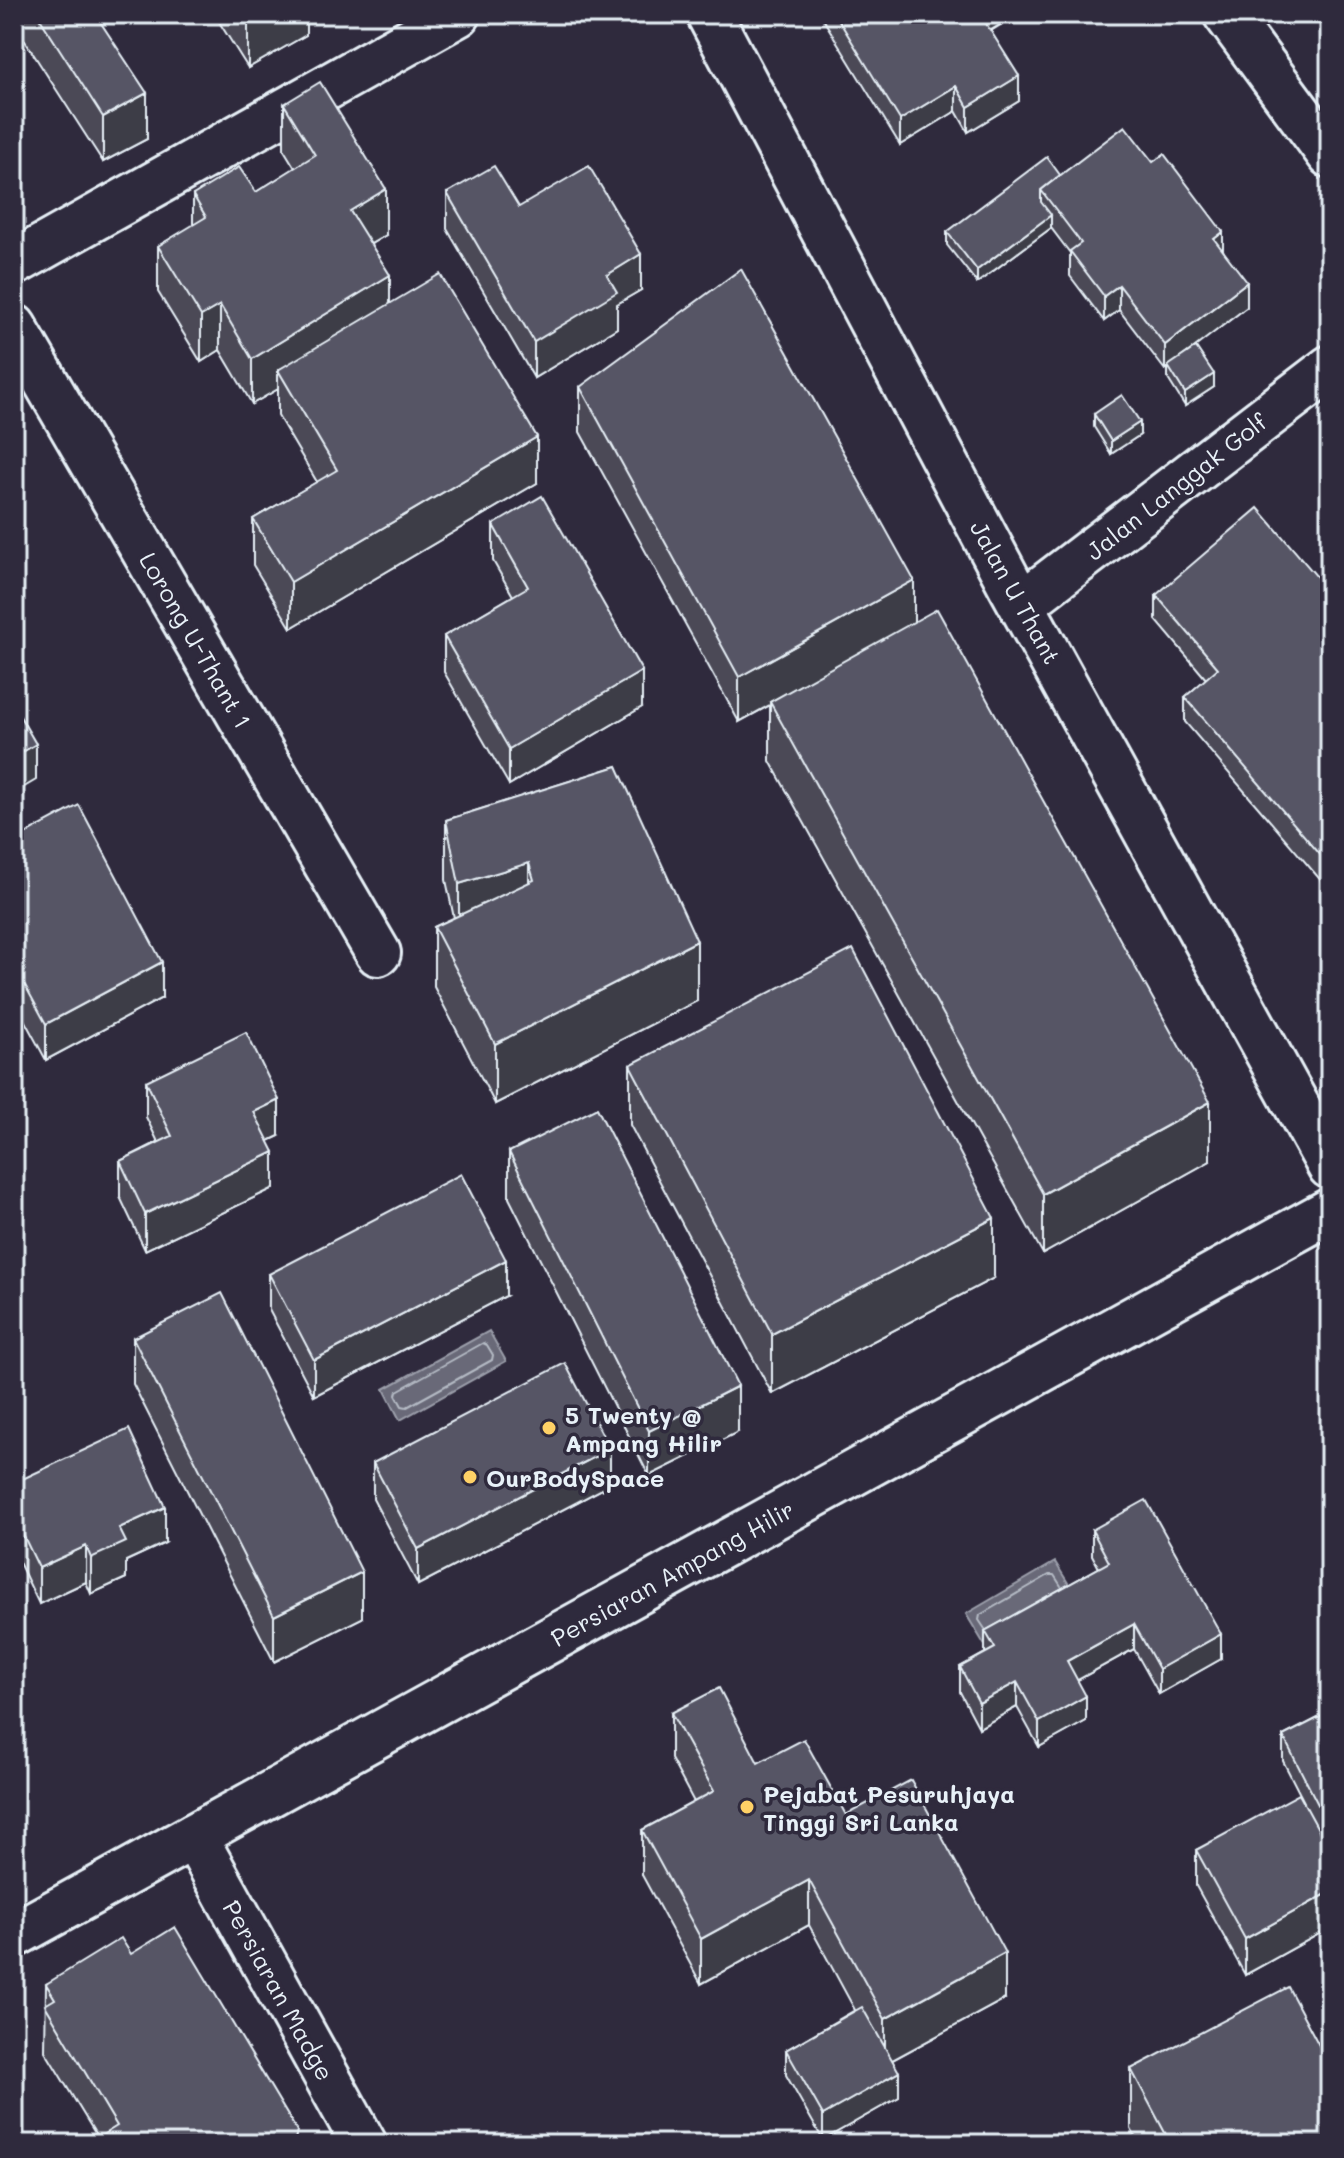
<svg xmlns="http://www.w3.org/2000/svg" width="1344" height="2158" font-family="Mali,sans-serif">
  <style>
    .water { fill: #696978; stroke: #9c9fab; stroke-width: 2 }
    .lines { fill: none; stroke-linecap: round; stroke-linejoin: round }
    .shore { stroke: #b5bbc5; stroke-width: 2 }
    .street-casing { stroke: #e8f1f8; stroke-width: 50 }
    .secondary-casing { stroke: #e8f1f8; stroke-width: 50 }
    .street { stroke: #2f2a3d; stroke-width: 44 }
    .secondary { stroke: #2f2a3d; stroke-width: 44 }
    .wall { fill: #4b4957; stroke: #e8f1f8; stroke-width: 2 }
    .shaded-wall { fill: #3d3c47; stroke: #e8f1f8; stroke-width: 2 }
    .building { fill: #575565; stroke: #e8f1f8; stroke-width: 2 }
    .poi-dot { fill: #ffd166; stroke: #2f2a3d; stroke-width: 3 }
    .labels { text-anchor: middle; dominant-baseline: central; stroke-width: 7; stroke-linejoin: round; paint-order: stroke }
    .street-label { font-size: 24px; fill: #e8f1f8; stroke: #2f2a3d }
    .poi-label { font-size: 24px; font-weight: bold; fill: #e8f1f8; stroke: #2f2a3d; text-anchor: start }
  </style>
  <rect width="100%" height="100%" fill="#2f2a3d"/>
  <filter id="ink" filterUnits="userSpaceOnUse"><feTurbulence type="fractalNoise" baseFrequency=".0125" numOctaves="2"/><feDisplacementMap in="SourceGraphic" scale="16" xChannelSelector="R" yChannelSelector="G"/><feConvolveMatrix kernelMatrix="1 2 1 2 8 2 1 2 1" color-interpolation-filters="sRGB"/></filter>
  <g filter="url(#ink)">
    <g class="water">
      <path d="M489 1331 506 1361 400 1420 384 1389Z"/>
      <path d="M1055 1562 1076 1596 987 1649 966 1614Z"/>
    </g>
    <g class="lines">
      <g class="shore">
        <path d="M483 1343 487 1345 493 1355 492 1360 407 1407 402 1406 396 1395 397 1391Z"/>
        <path d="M985 1629 979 1620 980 1615 1049 1575H1054L1061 1586"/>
      </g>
      <defs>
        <g id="street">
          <path d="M709 14 1011 586 1330 1166"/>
          <path d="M1226 14 1330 155"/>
          <path d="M14 263 458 14"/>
          <path d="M14 327 378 953"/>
          <path d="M1022 604 1330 368"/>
          <path d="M194 1836 364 2144"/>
        </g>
        <path id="secondary" d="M14 1935 1330 1211"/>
      </defs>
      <use href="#street" class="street-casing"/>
      <use href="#secondary" class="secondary-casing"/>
      <use href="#street" class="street"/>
      <use href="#secondary" class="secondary"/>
    </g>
    <g class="wall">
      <path d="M14 14H95L147 139 103 162 14 24Z"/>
      <path d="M214 14H306V35L248 68Z"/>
      <path d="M820 14H1018L991 31 1019 101 968 132 956 111 900 145Z"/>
      <path d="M284 104 386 235 371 244 390 304 537 483 291 628 253 565V519L317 482 278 416V389L252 404 220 350 201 362 158 292V246L193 226V195L256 192 295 168 284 150Z"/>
      <path d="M1060 175 1223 250 1247 307 1185 354 1214 387 1185 406 1168 379V368L1165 370 1119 310 1104 321 1070 276V253L1051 228 977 283 947 245V232Z"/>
      <path d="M447 193 519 207 641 290 617 304V328L534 378 447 229Z"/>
      <path d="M580 387 914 622 1210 1161 1043 1254 770 761V705L739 722 580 432Z"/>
      <path d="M1094 414 1140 435 1111 454 1094 427Z"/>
      <path d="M493 525 642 707 509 785 444 672V636L513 596 493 561Z"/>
      <path d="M1330 592V891L1185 722V697L1206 679 1156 620V595Z"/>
      <path d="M617 766 697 1001 495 1104 434 987V927L454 918 446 880V820Z"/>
      <path d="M14 840 162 998 46 1060 14 1001Z"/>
      <path d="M630 1065 994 1278 772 1394 630 1125Z"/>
      <path d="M146 1081 279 1136 268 1141 274 1188 145 1250 120 1197V1161L158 1142 146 1117Z"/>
      <path d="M509 1152 738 1432 649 1476 509 1198Z"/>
      <path d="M269 1274 506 1296 314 1396 269 1310Z"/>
      <path d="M133 1338 362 1618 274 1662 133 1384Z"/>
      <path d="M373 1463 610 1485 418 1585 373 1499Z"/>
      <path d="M14 1516 165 1543 126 1561V1578L91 1594 86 1582 39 1604 14 1552Z"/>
      <path d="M1092 1530 1221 1659 1159 1694 1134 1649 1077 1680 1086 1721 1039 1747 1017 1707 979 1728 960 1692V1667L985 1653V1631L1099 1568 1092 1555Z"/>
      <path d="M1330 1712V1928L1245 1975 1196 1886V1850L1304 1802 1283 1761V1736Z"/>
      <path d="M671 1713 758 1763 846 1815 1005 1999 892 2060 899 2097 823 2140 786 2075V2050L855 2010 809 1925 701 1984 642 1875V1830L694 1802 671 1759Z"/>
      <path d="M131 1954 297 2144 98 2138 45 2051 46 1984Z"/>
      <path d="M1330 1965V2041L1323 2028V1968Z"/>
      <path d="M1131 2069 1330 2144H1139L1131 2129Z"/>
    </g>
    <g class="shaded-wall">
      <path d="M263 14H306V35L248 68V22Z"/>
      <path d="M979 14H1018L979 37Z"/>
      <path d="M1019 76V101L968 132V107Z"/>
      <path d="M956 86V111L900 145V120Z"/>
      <path d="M147 93V139L103 162V117Z"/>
      <path d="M386 189V235L350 256V211Z"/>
      <path d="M1051 215V228L977 283V270Z"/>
      <path d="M1223 232V256L1214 239Z"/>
      <path d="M641 254V290L617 304V328L534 378V342L607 275Z"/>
      <path d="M390 275V321L278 370V389L252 404V359Z"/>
      <path d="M1247 282V307L1165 370V345Z"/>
      <path d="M1119 285V310L1104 321V296Z"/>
      <path d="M220 305V350L201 362V316Z"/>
      <path d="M1214 374V387L1185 406V393Z"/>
      <path d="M1140 422V435L1111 454V441Z"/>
      <path d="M537 437V483L291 628V582Z"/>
      <path d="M914 580V625L770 702V705L739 722V677Z"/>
      <path d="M642 671V707L509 785V749Z"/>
      <path d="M36 744V780L14 793V757Z"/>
      <path d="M529 863V923L459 943V884Z"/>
      <path d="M697 941V1001L495 1104V1044Z"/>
      <path d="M162 962V998L46 1060V1024Z"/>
      <path d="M279 1100V1136L254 1148V1112Z"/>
      <path d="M1210 1102V1161L1043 1254V1194Z"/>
      <path d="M274 1152V1188L145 1250V1214Z"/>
      <path d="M994 1218V1278L772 1394V1334Z"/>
      <path d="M506 1260V1296L314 1396V1360Z"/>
      <path d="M738 1386V1432L649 1476V1431Z"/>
      <path d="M610 1449V1485L418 1585V1549Z"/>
      <path d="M165 1507V1543L126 1561V1578L91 1594V1558L119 1528Z"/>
      <path d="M86 1546V1582L39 1604V1568Z"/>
      <path d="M362 1572V1618L274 1662V1616Z"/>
      <path d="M1134 1624V1649L1067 1686V1661Z"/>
      <path d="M1221 1634V1659L1159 1694V1669Z"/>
      <path d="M1017 1682V1707L979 1728V1703Z"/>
      <path d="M1086 1696V1721L1039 1747V1722Z"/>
      <path d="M809 1880V1925L701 1984V1939Z"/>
      <path d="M1330 1892V1928L1245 1975V1939Z"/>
      <path d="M1005 1953V1999L885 2064V2019Z"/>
      <path d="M899 2072V2097L823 2140V2115Z"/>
    </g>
    <g class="building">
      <path d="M37 14H95L147 93 103 117Z"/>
      <path d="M243 14H263L248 22Z"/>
      <path d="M835 14H980L1019 76 968 107 956 86 900 120Z"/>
      <path d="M320 82 386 189 350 211 390 275 252 359 220 305 201 316 158 246 206 217 193 195 239 167 256 192 315 155 284 104Z"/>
      <path d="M1125 126 1153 162 1164 154 1223 232 1214 239 1247 282 1165 345 1119 285 1104 296 1070 251 1081 243 1041 190Z"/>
      <path d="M1047 157 1060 175 1041 190V202L1051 215 977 270 947 232Z"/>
      <path d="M494 166 519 207 589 166 641 254 607 275 617 292 534 342 447 193Z"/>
      <path d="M741 269 914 580 739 677 580 387Z"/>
      <path d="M440 274 537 437 291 582 253 519 337 470 278 370Z"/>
      <path d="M1196 347 1214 374 1185 393 1168 366Z"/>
      <path d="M1122 395 1140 422 1111 441 1094 414Z"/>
      <path d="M542 496 642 671 509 749 444 636 528 587 493 525Z"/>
      <path d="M1258 508 1330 592V866L1185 697 1218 668 1156 595Z"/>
      <path d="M937 609 1210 1102 1043 1194 770 702Z"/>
      <path d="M14 706 36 744 14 757Z"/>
      <path d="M617 766 697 941 495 1044 434 927 534 880 529 863 459 884 446 820Z"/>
      <path d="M79 805 162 962 46 1024 14 965V840Z"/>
      <path d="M853 949 994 1218 772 1334 630 1065Z"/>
      <path d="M246 1032 279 1100 254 1112 274 1152 145 1214 120 1161 172 1136 146 1081Z"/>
      <path d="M597 1108 738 1386 649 1431 509 1152Z"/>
      <path d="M461 1174 506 1260 314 1360 269 1274Z"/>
      <path d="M222 1293 362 1572 274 1616 133 1338Z"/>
      <path d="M565 1363 610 1449 418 1549 373 1463Z"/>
      <path d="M129 1429 165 1507 119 1528 126 1542 91 1558 86 1546 39 1568 14 1516V1483Z"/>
      <path d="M1146 1500 1221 1634 1159 1669 1134 1624 1067 1661 1086 1696 1039 1722 1017 1682 979 1703 960 1667 995 1648 985 1631 1109 1562 1092 1530Z"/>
      <path d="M719 1688 758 1763 804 1739 846 1815 911 1780 1005 1953 885 2019 809 1880 701 1939 642 1830 714 1791 671 1713Z"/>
      <path d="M1330 1712V1828L1283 1736Z"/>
      <path d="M1299 1794 1330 1851V1892L1245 1939 1196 1850Z"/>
      <path d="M175 1927 297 2131 294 2144H88L117 2126 45 2005 55 1999 46 1984 121 1938 131 1954Z"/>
      <path d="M1330 1965V1981L1323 1968Z"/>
      <path d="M1288 1987 1330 2066V2144H1171L1131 2069Z"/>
      <path d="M862 2007 899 2072 823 2115 786 2050Z"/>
    </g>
  </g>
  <g class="poi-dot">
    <circle cx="549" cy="1428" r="8"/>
    <circle cx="470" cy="1477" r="8"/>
    <circle cx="747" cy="1807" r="8"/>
  </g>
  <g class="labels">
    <g class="street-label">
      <text transform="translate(1176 486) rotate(-38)">Jalan Langgak Golf</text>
      <text transform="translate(1016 592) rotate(61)">Jalan U Thant</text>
      <text transform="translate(196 640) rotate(60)">Lorong U-Thant 1</text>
      <text transform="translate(672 1573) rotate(-29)">Persiaran Ampang Hilir</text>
      <text transform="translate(279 1990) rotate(61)">Persiaran Madge</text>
    </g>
    <g class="poi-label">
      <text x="565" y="1414">5 Twenty @<tspan x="565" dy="28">Ampang Hilir</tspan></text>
      <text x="486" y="1477">OurBodySpace</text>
      <text x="763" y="1793">Pejabat Pesuruhjaya<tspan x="763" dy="28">Tinggi Sri Lanka</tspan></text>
    </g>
  </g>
  <rect width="1344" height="2158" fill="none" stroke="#2f2a3d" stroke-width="48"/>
  <rect x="24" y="24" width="1296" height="2110" fill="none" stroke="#e8f1f8" stroke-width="3" filter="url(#ink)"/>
</svg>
